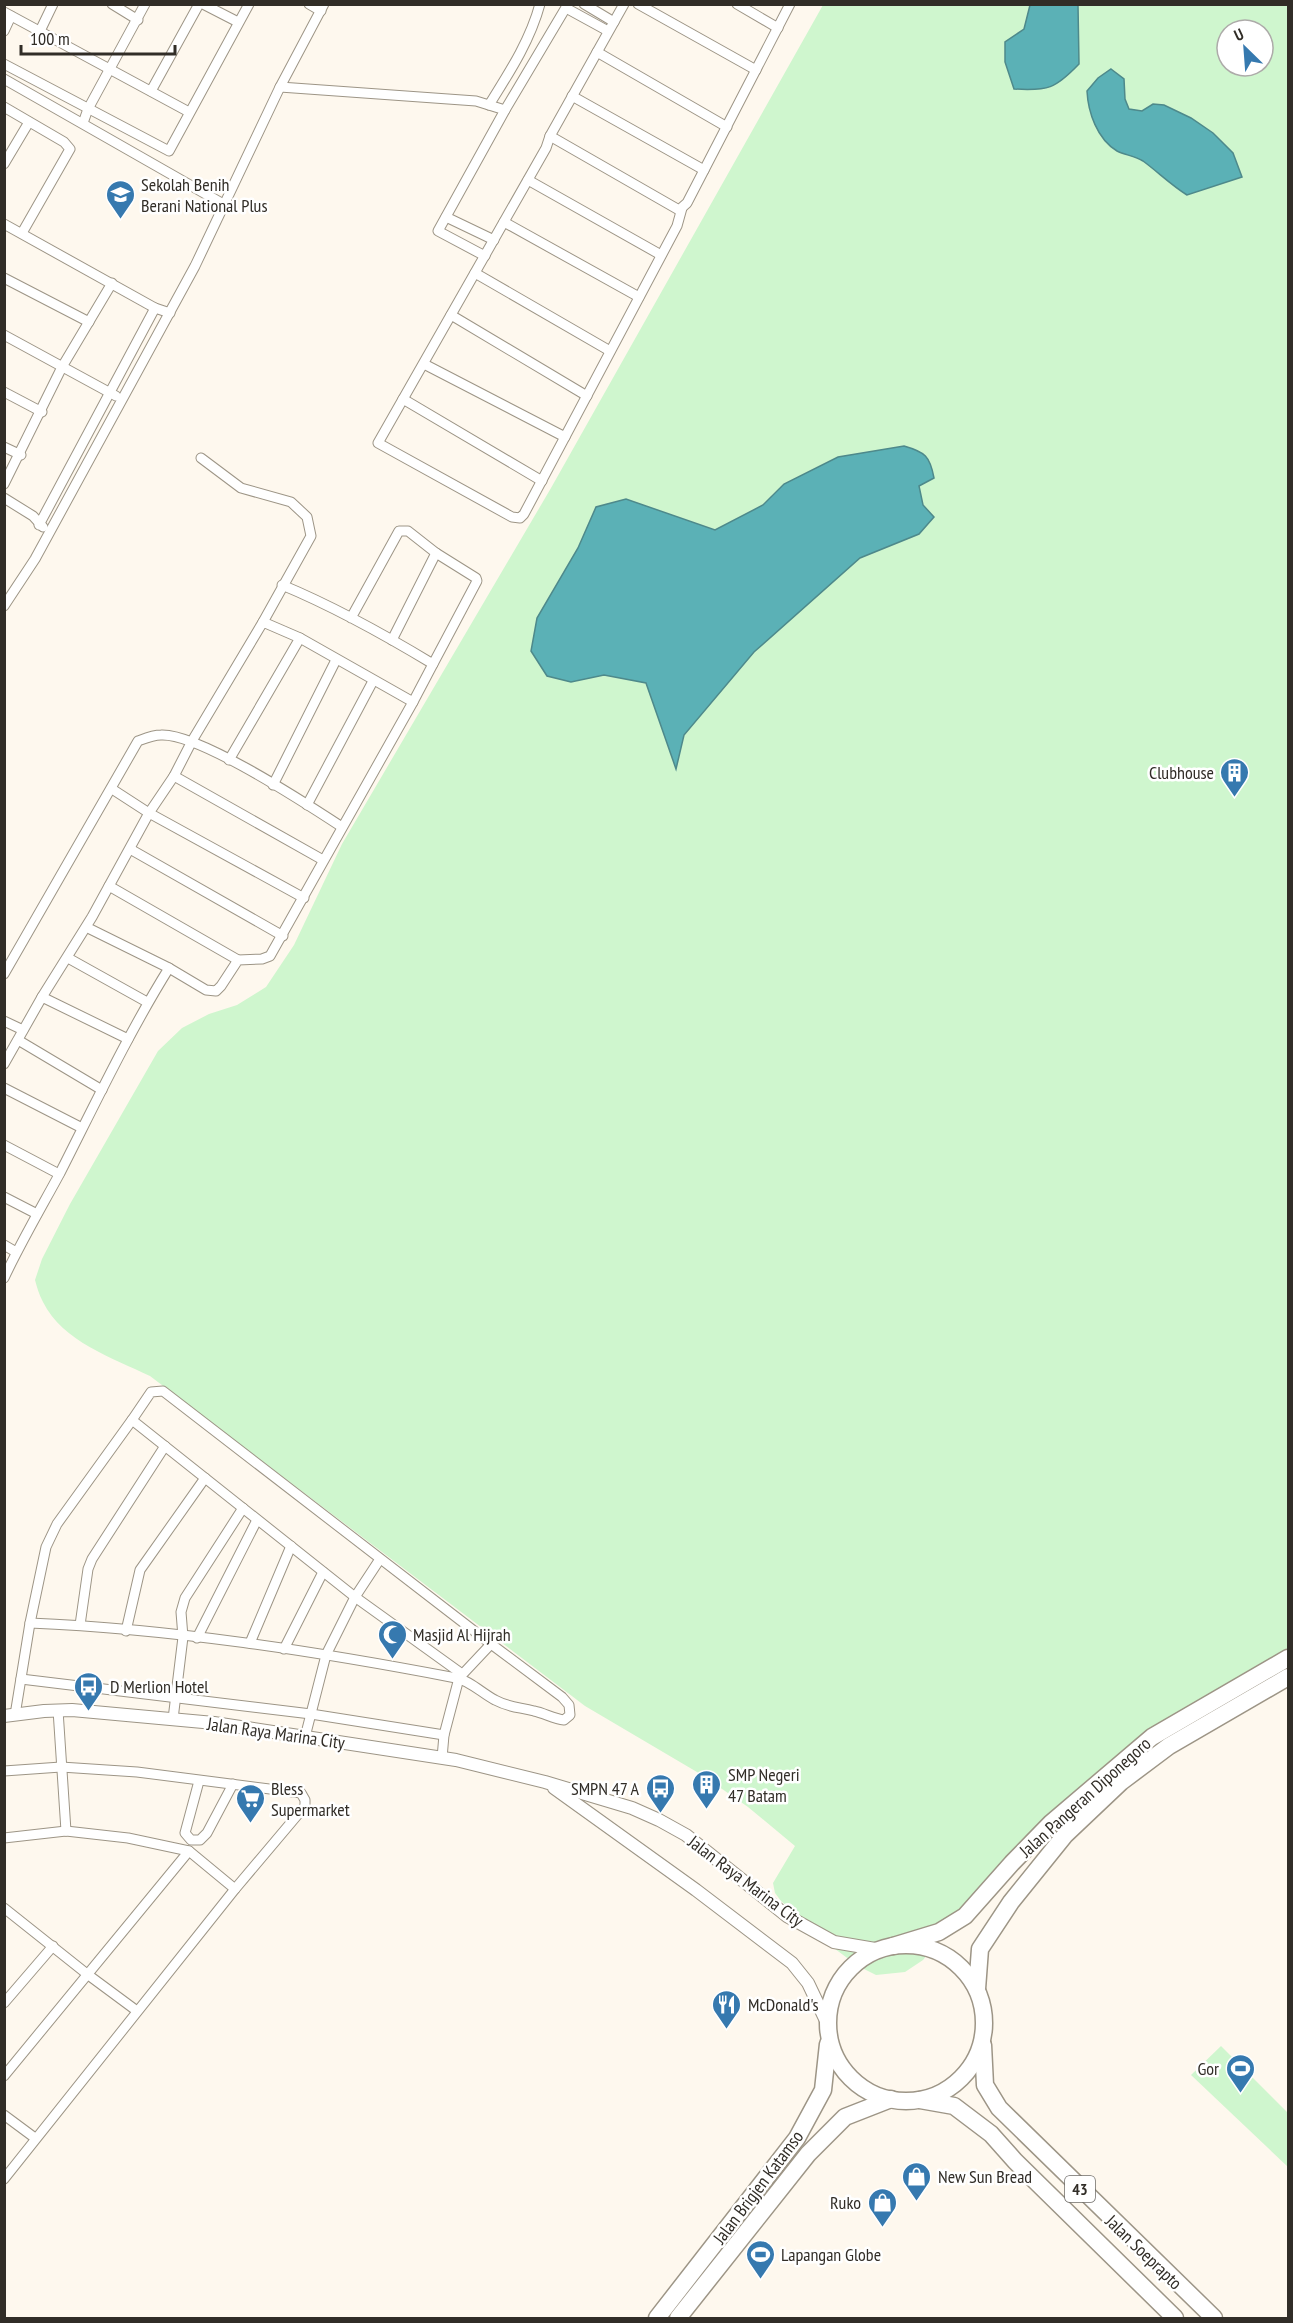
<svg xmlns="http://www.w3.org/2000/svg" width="1293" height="2323" font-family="'PT Sans Narrow',sans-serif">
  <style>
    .green { fill: #cff6ce; fill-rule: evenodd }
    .water { fill: #5bb1b6; stroke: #4e898b; stroke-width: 1.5 }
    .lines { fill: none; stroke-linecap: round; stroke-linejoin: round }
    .street-casing { stroke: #9d9586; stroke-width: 11 }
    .secondary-casing { stroke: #9d9586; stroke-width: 14 }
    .highway-casing { stroke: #9d9586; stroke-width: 19 }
    .street { stroke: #fff; stroke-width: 9 }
    .secondary { stroke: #fff; stroke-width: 12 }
    .highway { stroke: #fff; stroke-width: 16 }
    .labels { text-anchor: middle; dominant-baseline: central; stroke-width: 5; stroke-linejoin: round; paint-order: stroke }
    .shield { fill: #fff; stroke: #6f6c68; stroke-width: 1.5 }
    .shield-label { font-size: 16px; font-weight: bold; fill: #312d27 }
    .poi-label { font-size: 18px; fill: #312d27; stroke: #fff; text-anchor: start }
    .street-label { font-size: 18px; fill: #312d27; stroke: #fff }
  </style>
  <rect width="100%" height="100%" fill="#fef8ee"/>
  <g class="green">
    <path d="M823 5H1288V1664L1169 1732 977 1894 923 1960 905 1972 876 1975 858 1966 827 1943 781 1901 775 1893 773 1883 795 1846 748 1807 702 1775 585 1706 150 1376C113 1358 63 1342 43 1302 39 1295 37 1287 35 1280L42 1259 70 1204 158 1051 182 1028 209 1014 237 1005 266 987 294 945 342 844 551 488ZM1227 30H1263V66H1227Z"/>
    <path d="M1221 2046 1288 2113V2167L1191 2075Z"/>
  </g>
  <g class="water">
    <path d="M1030 5H1078L1079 64C1055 89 1048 91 1014 89L1005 62V42L1024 29Z"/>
    <path d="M1111 69 1124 79 1125 99 1129 109 1142 111 1153 104 1164 105 1191 118 1213 133 1233 153 1242 177 1187 195C1171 185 1158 172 1143 161 1135 156 1125 155 1117 151 1097 139 1088 112 1087 91L1098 78Z"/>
    <path d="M904 446C925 452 930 456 934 478L919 486 923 505 934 517 919 534 860 558 754 652 684 735 676 769 646 683 604 675 571 682 547 676 531 651 537 618 578 548 596 507 626 499 715 530 763 505 784 484 838 457Z"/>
  </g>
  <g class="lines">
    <defs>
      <g id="street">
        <path d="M112 4 138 20"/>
        <path d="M203 4 238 22"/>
        <path d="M309 4 321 11"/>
        <path d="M584 4 614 22"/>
        <path d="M624 4 550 136 679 210 687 203 790 4"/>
        <path d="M638 4 756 70"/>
        <path d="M737 4 778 28"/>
        <path d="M566 8 608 31"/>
        <path d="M4 12 189 112"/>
        <path d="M4 31 11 16"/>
        <path d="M40 31 53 4"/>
        <path d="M597 52 727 127"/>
        <path d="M4 64 169 151 249 4"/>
        <path d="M4 79 225 205"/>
        <path d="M280 87 476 101 505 110 568 4"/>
        <path d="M151 91 199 4"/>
        <path d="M572 96 704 170"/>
        <path d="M489 105C509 73 530 41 540 4"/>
        <path d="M4 107 64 142 70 149 22 233"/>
        <path d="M83 123 88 109 145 4"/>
        <path d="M550 136 546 148 378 443 512 517 520 518 524 514 677 226 682 208"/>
        <path d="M4 164 29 122"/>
        <path d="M528 180 661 255"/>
        <path d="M446 217 494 240"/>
        <path d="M504 222 639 297"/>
        <path d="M4 224 155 308"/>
        <path d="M485 256 438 231 505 110"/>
        <path d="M475 273 610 351"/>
        <path d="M4 278 89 322"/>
        <path d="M451 315 587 396"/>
        <path d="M4 335 116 396"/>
        <path d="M424 364 565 437"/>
        <path d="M4 392 42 412"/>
        <path d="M403 399 542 481"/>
        <path d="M4 447 21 455"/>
        <path d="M201 458 241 488 291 502 307 517 311 536 263 622"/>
        <path d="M4 484 62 367 112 283"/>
        <path d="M4 498 33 516 43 527"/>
        <path d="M39 525 155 308 170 313"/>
        <path d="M282 585C335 607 385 635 433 664L477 581 476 578 436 553 408 531H399L351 618"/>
        <path d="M4 606 35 559 195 266 280 87 324 4"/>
        <path d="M392 640 436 553"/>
        <path d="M413 702 433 664"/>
        <path d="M229 760 300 638"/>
        <path d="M174 776 323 860"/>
        <path d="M273 785 336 660"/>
        <path d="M112 789 149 813 304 898"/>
        <path d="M307 805 373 681"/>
        <path d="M130 849 283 936"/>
        <path d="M109 886 238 960"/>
        <path d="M68 958 147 1002"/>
        <path d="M4 974 138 741C146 738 153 735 161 735 199 733 307 804 342 827"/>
        <path d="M42 997 128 1039"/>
        <path d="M4 1021 23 1030"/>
        <path d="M18 1040 102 1090"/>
        <path d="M4 1064 42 997 92 917 149 813 174 776 192 741 263 622 300 638 413 702 270 956 262 959 238 960 221 986 216 991 206 990 169 968 86 927"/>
        <path d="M4 1088 82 1128"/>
        <path d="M4 1145 59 1174"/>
        <path d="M4 1197 37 1214"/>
        <path d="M4 1245 16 1252"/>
        <path d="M4 1278C21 1242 41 1208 60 1173 95 1104 128 1034 169 968"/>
        <path d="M30 1623C173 1629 315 1651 456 1678 469 1680 483 1694 495 1700 510 1708 519 1707 534 1711 544 1713 554 1719 564 1720L570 1715 569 1705 562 1697 491 1644 163 1391 151 1392 132 1420"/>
        <path d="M80 1625 88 1569 92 1559 165 1446"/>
        <path d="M126 1631 140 1570 205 1478"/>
        <path d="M197 1638 257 1520"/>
        <path d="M250 1643 291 1546"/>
        <path d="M284 1649 323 1572"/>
        <path d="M21 1679 311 1714 444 1735"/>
        <path d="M58 1710 66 1831"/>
        <path d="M15 1715 30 1623 46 1547 57 1524 132 1420 355 1597 462 1674"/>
        <path d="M173 1719 183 1637 181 1612 185 1598 243 1508"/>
        <path d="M305 1737 326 1655 355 1597 380 1559"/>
        <path d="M442 1758 444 1735 459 1678 491 1644"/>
        <path d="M4 1771 61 1767 137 1772 301 1793 305 1800V1806L235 1889 4 2179"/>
        <path d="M199 1781 185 1833 191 1840H200L207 1833 233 1784"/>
        <path d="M4 1838 66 1831 128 1838 189 1851 235 1889"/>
        <path d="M4 1908 87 1974 137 2011"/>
        <path d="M4 2003 53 1946"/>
        <path d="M4 2076 189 1851"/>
        <path d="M4 2115 35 2138"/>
      </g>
      <g id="secondary">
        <path d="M4 1716 44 1711 72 1710 214 1723 456 1760 545 1782 632 1808 659 1820 686 1835 787 1916 834 1942 881 1950"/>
        <path d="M554 1788 696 1890 792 1963 808 1983 828 2025"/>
      </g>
      <g id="highway">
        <circle cx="906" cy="2023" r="78"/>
        <path d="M893 1946 939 1932 965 1916 1012 1863 1051 1823 1152 1737 1288 1658"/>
        <path d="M977 1989 980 1949 1011 1902 1065 1835 1121 1782 1169 1746 1288 1677"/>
        <path d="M983 2045 985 2085 999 2108 1214 2318"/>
        <path d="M920 2100 954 2106 991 2134 1015 2161 1175 2318"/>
        <path d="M657 2318 797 2138 823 2090 828 2044"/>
        <path d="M678 2318 808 2154 845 2117 891 2099"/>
      </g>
    </defs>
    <use href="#street" class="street-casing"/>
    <use href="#secondary" class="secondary-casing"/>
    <use href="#highway" class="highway-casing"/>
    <use href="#street" class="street"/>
    <use href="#secondary" class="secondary"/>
    <use href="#highway" class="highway"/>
  </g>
  <defs>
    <symbol id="school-pin" viewBox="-11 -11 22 30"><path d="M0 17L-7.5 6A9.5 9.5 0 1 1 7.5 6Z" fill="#3679af" stroke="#fff"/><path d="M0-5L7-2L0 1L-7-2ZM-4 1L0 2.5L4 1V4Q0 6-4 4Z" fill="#fff"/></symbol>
    <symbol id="building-pin" viewBox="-11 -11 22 30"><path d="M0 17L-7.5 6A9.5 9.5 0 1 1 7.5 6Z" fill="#3679af" stroke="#fff"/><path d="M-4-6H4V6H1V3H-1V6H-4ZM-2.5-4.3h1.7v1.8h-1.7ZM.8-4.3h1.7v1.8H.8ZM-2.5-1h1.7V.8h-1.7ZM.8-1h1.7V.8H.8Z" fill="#fff"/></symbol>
    <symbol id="mosque-pin" viewBox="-11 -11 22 30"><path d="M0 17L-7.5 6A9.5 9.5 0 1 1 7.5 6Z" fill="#3679af" stroke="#fff"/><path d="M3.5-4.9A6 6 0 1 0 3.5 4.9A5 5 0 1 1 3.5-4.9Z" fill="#fff"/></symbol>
    <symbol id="bus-pin" viewBox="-11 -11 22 30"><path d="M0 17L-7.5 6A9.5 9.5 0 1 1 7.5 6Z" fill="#3679af" stroke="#fff"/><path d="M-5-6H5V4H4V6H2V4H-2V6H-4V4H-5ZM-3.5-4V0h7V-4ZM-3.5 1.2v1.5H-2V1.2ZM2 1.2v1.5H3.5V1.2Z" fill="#fff"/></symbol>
    <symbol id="supermarket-pin" viewBox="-11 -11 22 30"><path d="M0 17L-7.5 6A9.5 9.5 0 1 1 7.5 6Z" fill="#3679af" stroke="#fff"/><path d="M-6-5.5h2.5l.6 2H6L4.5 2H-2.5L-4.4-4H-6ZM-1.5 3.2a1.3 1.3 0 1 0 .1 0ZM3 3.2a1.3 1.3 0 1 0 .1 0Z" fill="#fff"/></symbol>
    <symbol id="restaurant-pin" viewBox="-11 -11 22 30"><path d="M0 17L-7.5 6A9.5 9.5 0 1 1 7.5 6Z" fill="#3679af" stroke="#fff"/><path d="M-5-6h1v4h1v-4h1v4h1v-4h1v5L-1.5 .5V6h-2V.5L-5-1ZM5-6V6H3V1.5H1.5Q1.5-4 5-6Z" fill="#fff"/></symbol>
    <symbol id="stadium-pin" viewBox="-11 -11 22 30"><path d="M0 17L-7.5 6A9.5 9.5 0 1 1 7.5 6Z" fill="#3679af" stroke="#fff"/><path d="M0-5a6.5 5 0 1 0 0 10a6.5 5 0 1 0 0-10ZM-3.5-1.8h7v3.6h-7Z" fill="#fff"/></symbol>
    <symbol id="shop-pin" viewBox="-11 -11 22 30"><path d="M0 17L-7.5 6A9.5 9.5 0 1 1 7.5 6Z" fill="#3679af" stroke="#fff"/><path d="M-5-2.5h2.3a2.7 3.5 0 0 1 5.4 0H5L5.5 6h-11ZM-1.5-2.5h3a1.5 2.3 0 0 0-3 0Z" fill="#fff"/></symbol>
  </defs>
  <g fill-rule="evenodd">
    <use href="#school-pin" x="104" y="178" width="33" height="45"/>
    <use href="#building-pin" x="1218" y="756" width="33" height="45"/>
    <use href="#mosque-pin" x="376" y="1618" width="33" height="45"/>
    <use href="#bus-pin" x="72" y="1670" width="33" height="45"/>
    <use href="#building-pin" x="690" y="1768" width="33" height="45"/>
    <use href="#bus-pin" x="644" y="1772" width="33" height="45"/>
    <use href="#supermarket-pin" x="234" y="1782" width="33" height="45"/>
    <use href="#restaurant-pin" x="710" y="1988" width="33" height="45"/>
    <use href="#stadium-pin" x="1224" y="2052" width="33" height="45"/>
    <use href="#shop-pin" x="900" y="2160" width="33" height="45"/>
    <use href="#shop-pin" x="866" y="2186" width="33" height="45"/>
    <use href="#stadium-pin" x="744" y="2238" width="33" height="45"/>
  </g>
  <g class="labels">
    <rect class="shield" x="1065" y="2176" width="30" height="26" rx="4.5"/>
    <g class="shield-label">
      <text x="1080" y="2189">43</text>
    </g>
    <g class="poi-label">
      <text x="141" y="184">Sekolah Benih<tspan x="141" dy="21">Berani National Plus</tspan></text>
      <text x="1214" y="772" text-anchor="end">Clubhouse</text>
      <text x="413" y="1634">Masjid Al Hijrah</text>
      <text x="110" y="1686">D Merlion Hotel</text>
      <text x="728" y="1774">SMP Negeri<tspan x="728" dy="21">47 Batam</tspan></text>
      <text x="271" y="1788">Bless<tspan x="271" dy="21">Supermarket</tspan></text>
      <text x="639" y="1788" text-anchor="end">SMPN 47 A</text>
      <text x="748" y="2004">McDonald's</text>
      <text x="1219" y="2068" text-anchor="end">Gor</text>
      <text x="938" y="2176">New Sun Bread</text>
      <text x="861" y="2202" text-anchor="end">Ruko</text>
      <text x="781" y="2254">Lapangan Globe</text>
    </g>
    <g class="street-label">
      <text transform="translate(276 1733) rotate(8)">Jalan Raya Marina City</text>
      <text transform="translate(1085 1797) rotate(-42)">Jalan Pangeran Diponegoro</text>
      <text transform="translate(746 1881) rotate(37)">Jalan Raya Marina City</text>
      <text transform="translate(758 2187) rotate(-53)">Jalan Brigjen Katamso</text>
      <text transform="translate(1144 2252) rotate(44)">Jalan Soeprapto</text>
    </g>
  </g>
  <rect width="1293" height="2323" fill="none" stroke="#312d27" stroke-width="12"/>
  <g transform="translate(1245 48) rotate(335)"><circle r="28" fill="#ffffff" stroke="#adaba9" stroke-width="1.5"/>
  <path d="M0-4.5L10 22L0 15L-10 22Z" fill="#3679af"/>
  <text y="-9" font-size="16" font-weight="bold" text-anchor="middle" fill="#312d27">U</text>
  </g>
  <path d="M21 45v9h154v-9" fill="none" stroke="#312d27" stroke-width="3"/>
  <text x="30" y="45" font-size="18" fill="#312d27" stroke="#ffffff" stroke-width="4.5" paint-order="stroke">100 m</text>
</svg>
